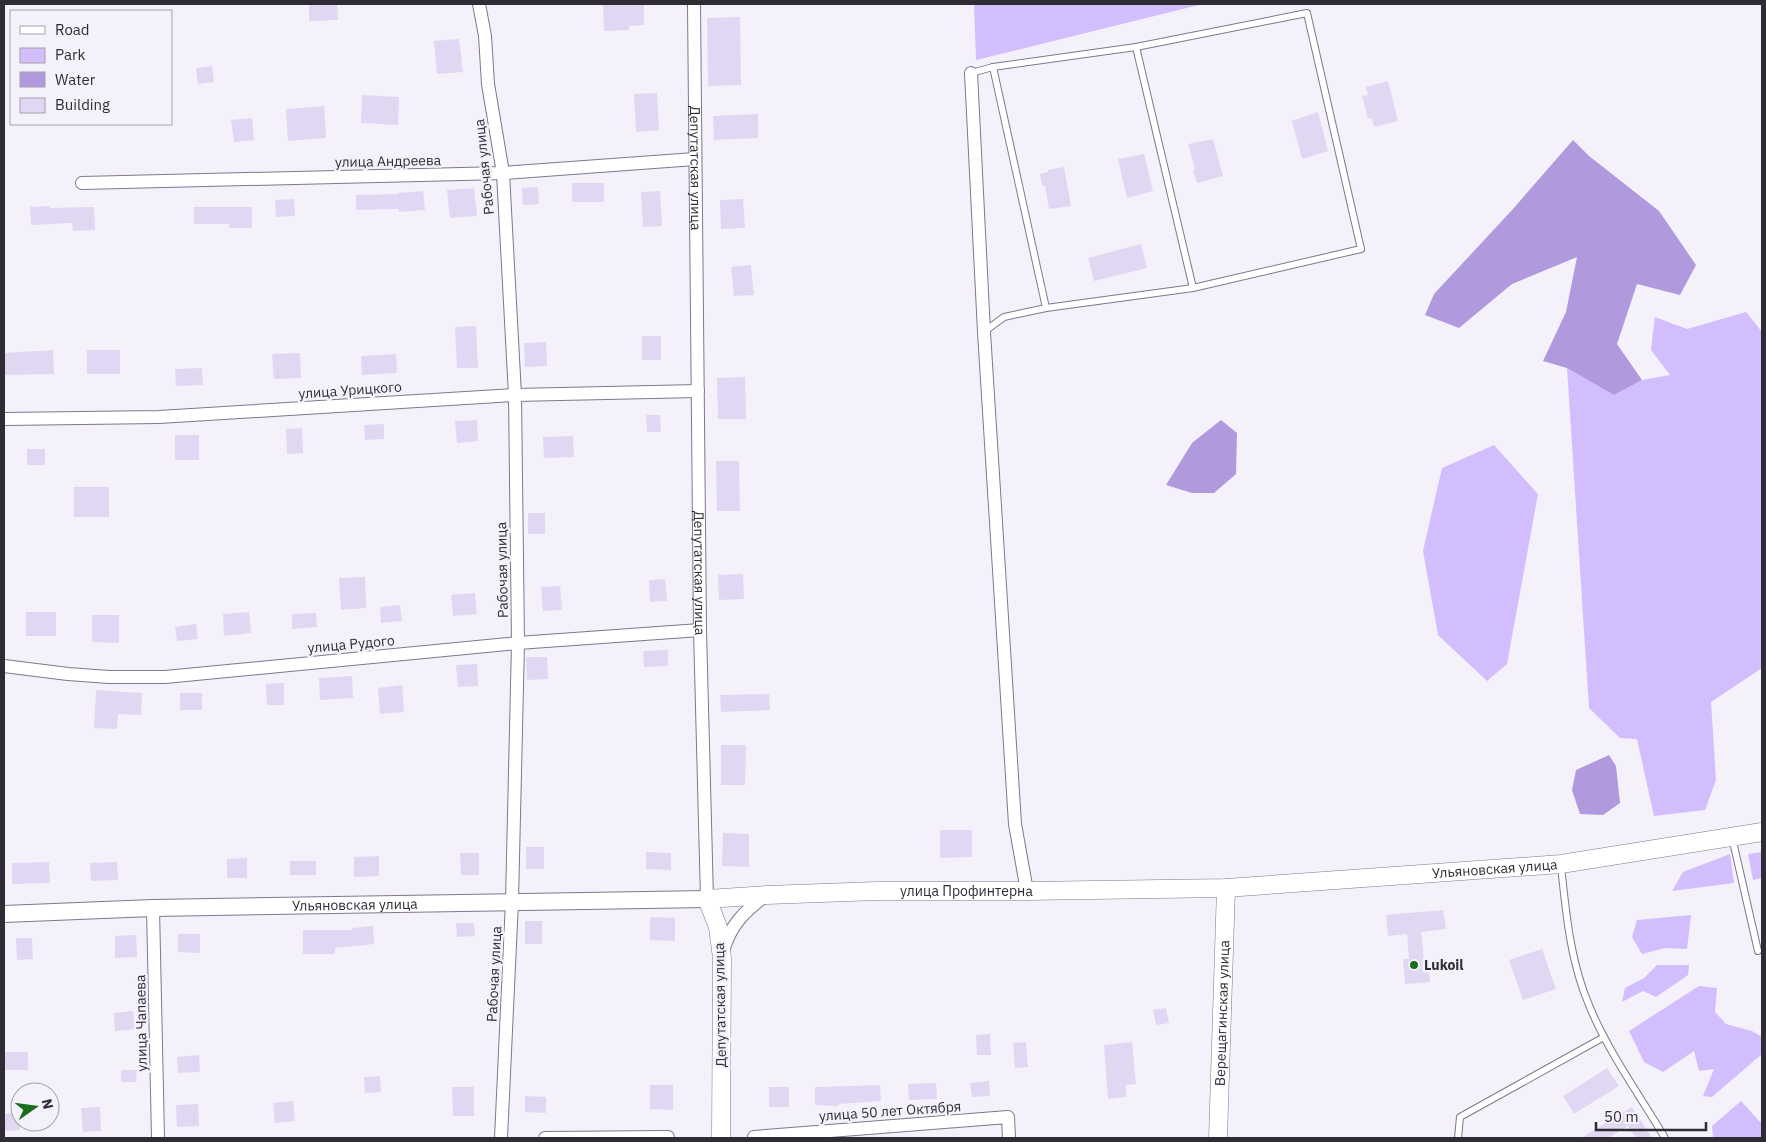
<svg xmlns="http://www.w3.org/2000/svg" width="1766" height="1142" font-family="'IBM Plex Sans',sans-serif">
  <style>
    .green { fill: #d3befd }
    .water { fill: #b099dc }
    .building { fill: #e0d8f2 }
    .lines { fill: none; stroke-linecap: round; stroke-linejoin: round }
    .service-casing { stroke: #7e778e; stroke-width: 8 }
    .minor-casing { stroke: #7e778e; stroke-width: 14 }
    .tertiary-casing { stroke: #7e778e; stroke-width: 18 }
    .secondary-casing { stroke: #7e778e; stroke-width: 19 }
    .service { stroke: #fff; stroke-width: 6 }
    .minor { stroke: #fff; stroke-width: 12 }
    .tertiary { stroke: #fff; stroke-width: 16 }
    .secondary { stroke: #fff; stroke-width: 18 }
    .poi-dot { fill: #176f19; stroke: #f4f1fb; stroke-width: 2 }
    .labels { text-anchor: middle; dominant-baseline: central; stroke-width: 5; stroke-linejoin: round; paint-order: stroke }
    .street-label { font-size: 14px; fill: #2f2c36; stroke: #f4f1fb }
    .poi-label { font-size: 14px; font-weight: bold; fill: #2f2c36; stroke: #f4f1fb; text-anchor: start }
  </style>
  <rect width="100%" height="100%" fill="#f4f1fb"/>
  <g class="green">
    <path d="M974 4H1203L976 60Z"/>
    <path d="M1746 312 1762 332V668L1711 702 1716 780 1705 810 1654 816 1637 739 1620 738 1589 708 1567 368 1614 395 1642 380 1670 375 1651 350 1655 317 1687 329Z"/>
    <path d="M1494 445 1538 494 1507 664 1487 681 1438 635 1423 551 1442 468Z"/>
    <path d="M1762 852V878L1753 880 1748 854Z"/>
    <path d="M1730 854 1734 883 1672 891 1683 872Z"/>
    <path d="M1691 915 1687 949 1665 948 1642 954 1632 937 1637 920Z"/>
    <path d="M1657 965H1689L1688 975 1656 997 1643 991 1622 1002 1625 988 1644 978Z"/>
    <path d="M1699 986 1717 988 1715 1012 1726 1024 1752 1031 1762 1037V1054L1712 1097 1703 1096 1714 1069 1699 1071 1694 1051 1663 1072 1644 1062 1629 1031Z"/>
    <path d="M1741 1101 1760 1122 1762 1121V1138H1713L1712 1126Z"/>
  </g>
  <g class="water">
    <path d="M1573 140 1589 156 1659 211 1696 265 1680 295 1637 284 1617 344 1642 380 1614 395 1567 368 1543 361 1566 312 1577 257 1512 284 1459 328 1425 315 1434 294 1513 209Z"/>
    <path d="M1221 420 1237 433 1236 474 1214 493H1192L1166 485 1192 443Z"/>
    <path d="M1609 755 1616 766 1620 803 1603 815 1580 814 1572 790 1576 770Z"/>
  </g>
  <g class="building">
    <path d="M309 4H337L338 20 309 21Z"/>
    <path d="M603 4H644V25L629 26V30L604 31Z"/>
    <path d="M740 17 741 85 708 86 707 18Z"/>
    <path d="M459 39 463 72 437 74 434 41Z"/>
    <path d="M212 66 214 82 198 84 196 68Z"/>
    <path d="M1388 81 1398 121 1374 127 1372 118 1368 119 1362 96 1368 95 1366 87Z"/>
    <path d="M657 93 659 130 636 132 634 94Z"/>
    <path d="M362 95 399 97 398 125 361 123Z"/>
    <path d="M324 106 326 138 288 141 286 109Z"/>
    <path d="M1318 112 1328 151 1302 159 1292 121Z"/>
    <path d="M758 114V138L714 140 713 116Z"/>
    <path d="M252 118 254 140 234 142 231 120Z"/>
    <path d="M1213 139 1223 176 1197 183 1193 170 1195 169 1188 144Z"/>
    <path d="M1144 154 1153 191 1127 198 1118 159Z"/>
    <path d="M1064 167 1071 206 1049 209 1045 186H1042L1040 174 1048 172V170Z"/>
    <rect x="572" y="183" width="32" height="19"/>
    <path d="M538 187 539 204 523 205 522 188Z"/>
    <path d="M474 188 477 216 450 218 447 190Z"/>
    <path d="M423 191 425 210 399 212V209L356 210V195L398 194V193Z"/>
    <path d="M660 191 662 226 643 227 641 192Z"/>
    <path d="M294 199 295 216 276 217 275 200Z"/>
    <path d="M743 199 745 228 721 229 720 200Z"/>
    <path d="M50 206V208L94 207 95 230 73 231 72 223 31 225 30 207Z"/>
    <path d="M194 207H252V228H229V224H194Z"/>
    <path d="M1141 244 1147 268 1094 281 1088 258Z"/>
    <path d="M751 265 754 295 734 296 731 267Z"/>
    <path d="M476 326 478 368H457L455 327Z"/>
    <rect x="642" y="336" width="19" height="24"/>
    <path d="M546 342 547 366 525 367 524 343Z"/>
    <path d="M53 350 54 374 4 375V353Z"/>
    <rect x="87" y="350" width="33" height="24"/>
    <path d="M300 353 301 378 274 379 272 354Z"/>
    <path d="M396 354 397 373 362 375 361 356Z"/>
    <path d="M202 368 203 385 176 386 175 369Z"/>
    <path d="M745 377 746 419H718L717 378Z"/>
    <path d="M646 415H660L661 432H647Z"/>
    <path d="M477 420 478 441 457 443 455 421Z"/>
    <path d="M384 424V439L365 440 364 425Z"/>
    <path d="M302 428 303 453 287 454 286 429Z"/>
    <rect x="175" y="435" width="24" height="25"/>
    <path d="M573 436 574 457 544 458 543 437Z"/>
    <rect x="27" y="449" width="18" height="16"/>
    <path d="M716 461H739L740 511H717Z"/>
    <rect x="74" y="487" width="35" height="30"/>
    <rect x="528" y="513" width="17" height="21"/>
    <path d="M743 574 744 599 719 600 718 575Z"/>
    <path d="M365 577 366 608 341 610 339 578Z"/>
    <path d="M665 579 667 601 650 602 649 580Z"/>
    <path d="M560 586 562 610 543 611 541 587Z"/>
    <path d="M475 593 477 614 453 616 451 595Z"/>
    <path d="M400 605 402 621 381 623 380 607Z"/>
    <rect x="26" y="612" width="30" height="24"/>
    <path d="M249 612 251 633 224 636 223 614Z"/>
    <path d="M316 613 317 627 292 629V614Z"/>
    <path d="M92 615H119V643L92 642Z"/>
    <path d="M196 624 198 639 177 641 175 627Z"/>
    <path d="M668 650V666L644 667 643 651Z"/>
    <path d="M526 657H547L548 679 527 680Z"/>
    <path d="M477 664 478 686 458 687 456 665Z"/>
    <path d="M352 676 353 698 320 700 319 678Z"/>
    <path d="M284 683V705H267L266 684Z"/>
    <path d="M402 685 404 712 380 714 378 688Z"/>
    <path d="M96 690 142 693 141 715 118 714 117 729 94 728Z"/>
    <rect x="180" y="693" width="22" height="17"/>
    <path d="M769 694 770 710 721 712 720 695Z"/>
    <path d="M721 745H746L745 785H721Z"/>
    <path d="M940 830H972V857L940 858Z"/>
    <path d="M723 833 749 834V867L722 866Z"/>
    <rect x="526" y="847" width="18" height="22"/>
    <path d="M646 852 671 853V870L646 869Z"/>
    <path d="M460 853H479V875H461Z"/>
    <path d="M379 856V876L354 877V857Z"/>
    <path d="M247 858V878H227V859Z"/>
    <rect x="290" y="861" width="26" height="14"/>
    <path d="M49 862 50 883 12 884V863Z"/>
    <path d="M117 862 118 880 91 881 90 863Z"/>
    <path d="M1443 910 1446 929 1421 932 1424 960H1428L1430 982 1405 984 1403 959H1409L1407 934 1388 936 1386 915Z"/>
    <path d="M650 917 675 918V941L650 940Z"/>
    <rect x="525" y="921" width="17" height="23"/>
    <path d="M456 923H474L475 936 457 937Z"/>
    <path d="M373 926 374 944 335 948V954H303V930H352V928Z"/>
    <path d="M178 934H200V953L178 952Z"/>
    <path d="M136 935 137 957 115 958V936Z"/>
    <path d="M16 938H32L33 959 17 960Z"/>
    <path d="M1542 949 1556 989 1523 1000 1509 960Z"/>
    <path d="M1166 1008 1169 1023 1156 1025 1153 1010Z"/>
    <path d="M133 1011 135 1029 115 1031 114 1013Z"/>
    <path d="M990 1034 991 1055H977L976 1035Z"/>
    <path d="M1026 1042 1028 1067 1015 1068 1013 1043Z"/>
    <path d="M1132 1042 1136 1084 1126 1085V1097L1108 1099 1104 1045Z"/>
    <rect x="5" y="1052" width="23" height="18"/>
    <path d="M199 1055 200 1072 178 1073 177 1057Z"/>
    <path d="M1607 1068 1619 1086 1574 1114 1563 1096Z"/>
    <path d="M121 1070H137L136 1082H121Z"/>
    <path d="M380 1076 381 1092 365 1093 364 1077Z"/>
    <path d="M989 1081 990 1096 972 1097 970 1083Z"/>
    <path d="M936 1083 937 1099 909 1100 908 1084Z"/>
    <path d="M650 1085H673V1110L650 1109Z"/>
    <path d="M880 1085 881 1101 839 1104V1106L815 1105V1087Z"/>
    <path d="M452 1087H474V1116H453Z"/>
    <rect x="769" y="1087" width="20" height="20"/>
    <path d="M525 1096 546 1097V1113L525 1112Z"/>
    <path d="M293 1101 295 1121 275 1123 273 1103Z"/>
    <path d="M198 1104 199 1126 177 1127 176 1105Z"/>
    <path d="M100 1107 101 1131 83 1132 81 1108Z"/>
    <path d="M1632 1107 1652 1138H1636L1628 1126 1608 1138H1581Z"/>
    <path d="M20 1112V1130L4 1131V1114Z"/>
  </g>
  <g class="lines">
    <defs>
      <g id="service">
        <path d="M1136 47 1193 288"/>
        <path d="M993 67 1046 308"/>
        <path d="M971 73 993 67 1136 47 1307 13 1361 249 1193 288 1046 308 1004 317 985 331"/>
        <path d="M1732 837 1758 951"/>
        <path d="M1561 866C1566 912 1570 961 1589 1005 1607 1050 1640 1096 1665 1138"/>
        <path d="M1458 1138 1460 1117 1604 1037"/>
      </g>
      <g id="minor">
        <path d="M479 4 485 36 488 84 503 173 515 395 518 643 512 901 501 1138"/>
        <path id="s1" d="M694 4 700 630 707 899"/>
        <path d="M971 73 984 332 1015 824 1027 891"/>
        <path d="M82 183 503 173 695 159"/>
        <path d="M4 419 159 417 515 395 698 391"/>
        <path d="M4 666 68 674 109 677H165L518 643 700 630"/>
        <path d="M153 908 158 1138"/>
        <path d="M723 951C731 924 744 912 766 895"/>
        <path d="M754 1137 1008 1117 1009 1138"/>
        <path d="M545 1138 668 1137"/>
      </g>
      <g id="tertiary">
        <path id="s2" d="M4 914 153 908 707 899"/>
      </g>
      <g id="secondary">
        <path id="s3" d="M721 1138 722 958 718 927 707 899 767 895 877 891H1027L1226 888 1561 864 1762 832"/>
        <path id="s4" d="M1218 1138 1226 888"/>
      </g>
    </defs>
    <use href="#service" class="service-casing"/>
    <use href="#minor" class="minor-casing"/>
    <use href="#tertiary" class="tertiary-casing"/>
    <use href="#secondary" class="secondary-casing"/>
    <use href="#service" class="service"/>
    <use href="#minor" class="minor"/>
    <use href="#tertiary" class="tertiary"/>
    <use href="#secondary" class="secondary"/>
  </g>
  <circle class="poi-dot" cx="1414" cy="965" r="5"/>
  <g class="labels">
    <g class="street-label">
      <text transform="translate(388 161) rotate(-1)">улица Андреева</text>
      <text transform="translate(484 167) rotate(-96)">Рабочая улица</text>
      <text stroke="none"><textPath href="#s1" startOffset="164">Депутатская улица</textPath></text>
      <text transform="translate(350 390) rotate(-4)">улица Урицкого</text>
      <text transform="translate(502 570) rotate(-91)">Рабочая улица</text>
      <text stroke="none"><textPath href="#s1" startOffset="569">Депутатская улица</textPath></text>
      <text transform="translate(351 644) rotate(-5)">улица Рудого</text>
      <text stroke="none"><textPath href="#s3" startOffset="1030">Ульяновская улица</textPath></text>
      <text stroke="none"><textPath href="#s3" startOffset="501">улица Профинтерна</textPath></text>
      <text stroke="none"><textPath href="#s2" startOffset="351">Ульяновская улица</textPath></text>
      <text transform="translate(494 974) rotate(-87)">Рабочая улица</text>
      <text transform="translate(720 1005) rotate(-91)">Депутатская улица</text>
      <text stroke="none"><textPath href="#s4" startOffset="125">Верещагинская улица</textPath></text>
      <text transform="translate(141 1023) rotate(-91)">улица Чапаева</text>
      <text transform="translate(890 1111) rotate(-4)">улица 50 лет Октября</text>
    </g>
    <g class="poi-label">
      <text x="1424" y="965">Lukoil</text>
    </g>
  </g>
  <rect width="1766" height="1142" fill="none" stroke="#2f2c36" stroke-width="10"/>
  <rect x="10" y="10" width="162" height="115" fill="#f4f1fb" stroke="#a5a2ac"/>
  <rect x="20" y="26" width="25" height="8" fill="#ffffff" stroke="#a5a2ac"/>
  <text x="55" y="35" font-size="15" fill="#2f2c36">Road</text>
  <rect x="20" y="48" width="25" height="15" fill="#d3befd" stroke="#a5a2ac"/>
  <text x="55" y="60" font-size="15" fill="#2f2c36">Park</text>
  <rect x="20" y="72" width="25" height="15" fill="#b099dc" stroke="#a5a2ac"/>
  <text x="55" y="85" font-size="15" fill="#2f2c36">Water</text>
  <rect x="20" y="98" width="25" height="15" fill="#e0d8f2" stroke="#a5a2ac"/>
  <text x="55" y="110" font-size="15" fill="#2f2c36">Building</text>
  <g transform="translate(35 1107) rotate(76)"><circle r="24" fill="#f4f1fb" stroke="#a5a2ac"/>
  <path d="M0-4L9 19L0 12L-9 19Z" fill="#176f19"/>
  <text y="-8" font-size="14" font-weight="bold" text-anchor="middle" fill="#2f2c36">N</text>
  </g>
  <path d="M1596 1122v8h110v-8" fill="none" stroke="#2f2c36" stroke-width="2.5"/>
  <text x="1604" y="1122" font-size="15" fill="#2f2c36" stroke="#f4f1fb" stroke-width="4" paint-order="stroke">50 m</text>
</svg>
